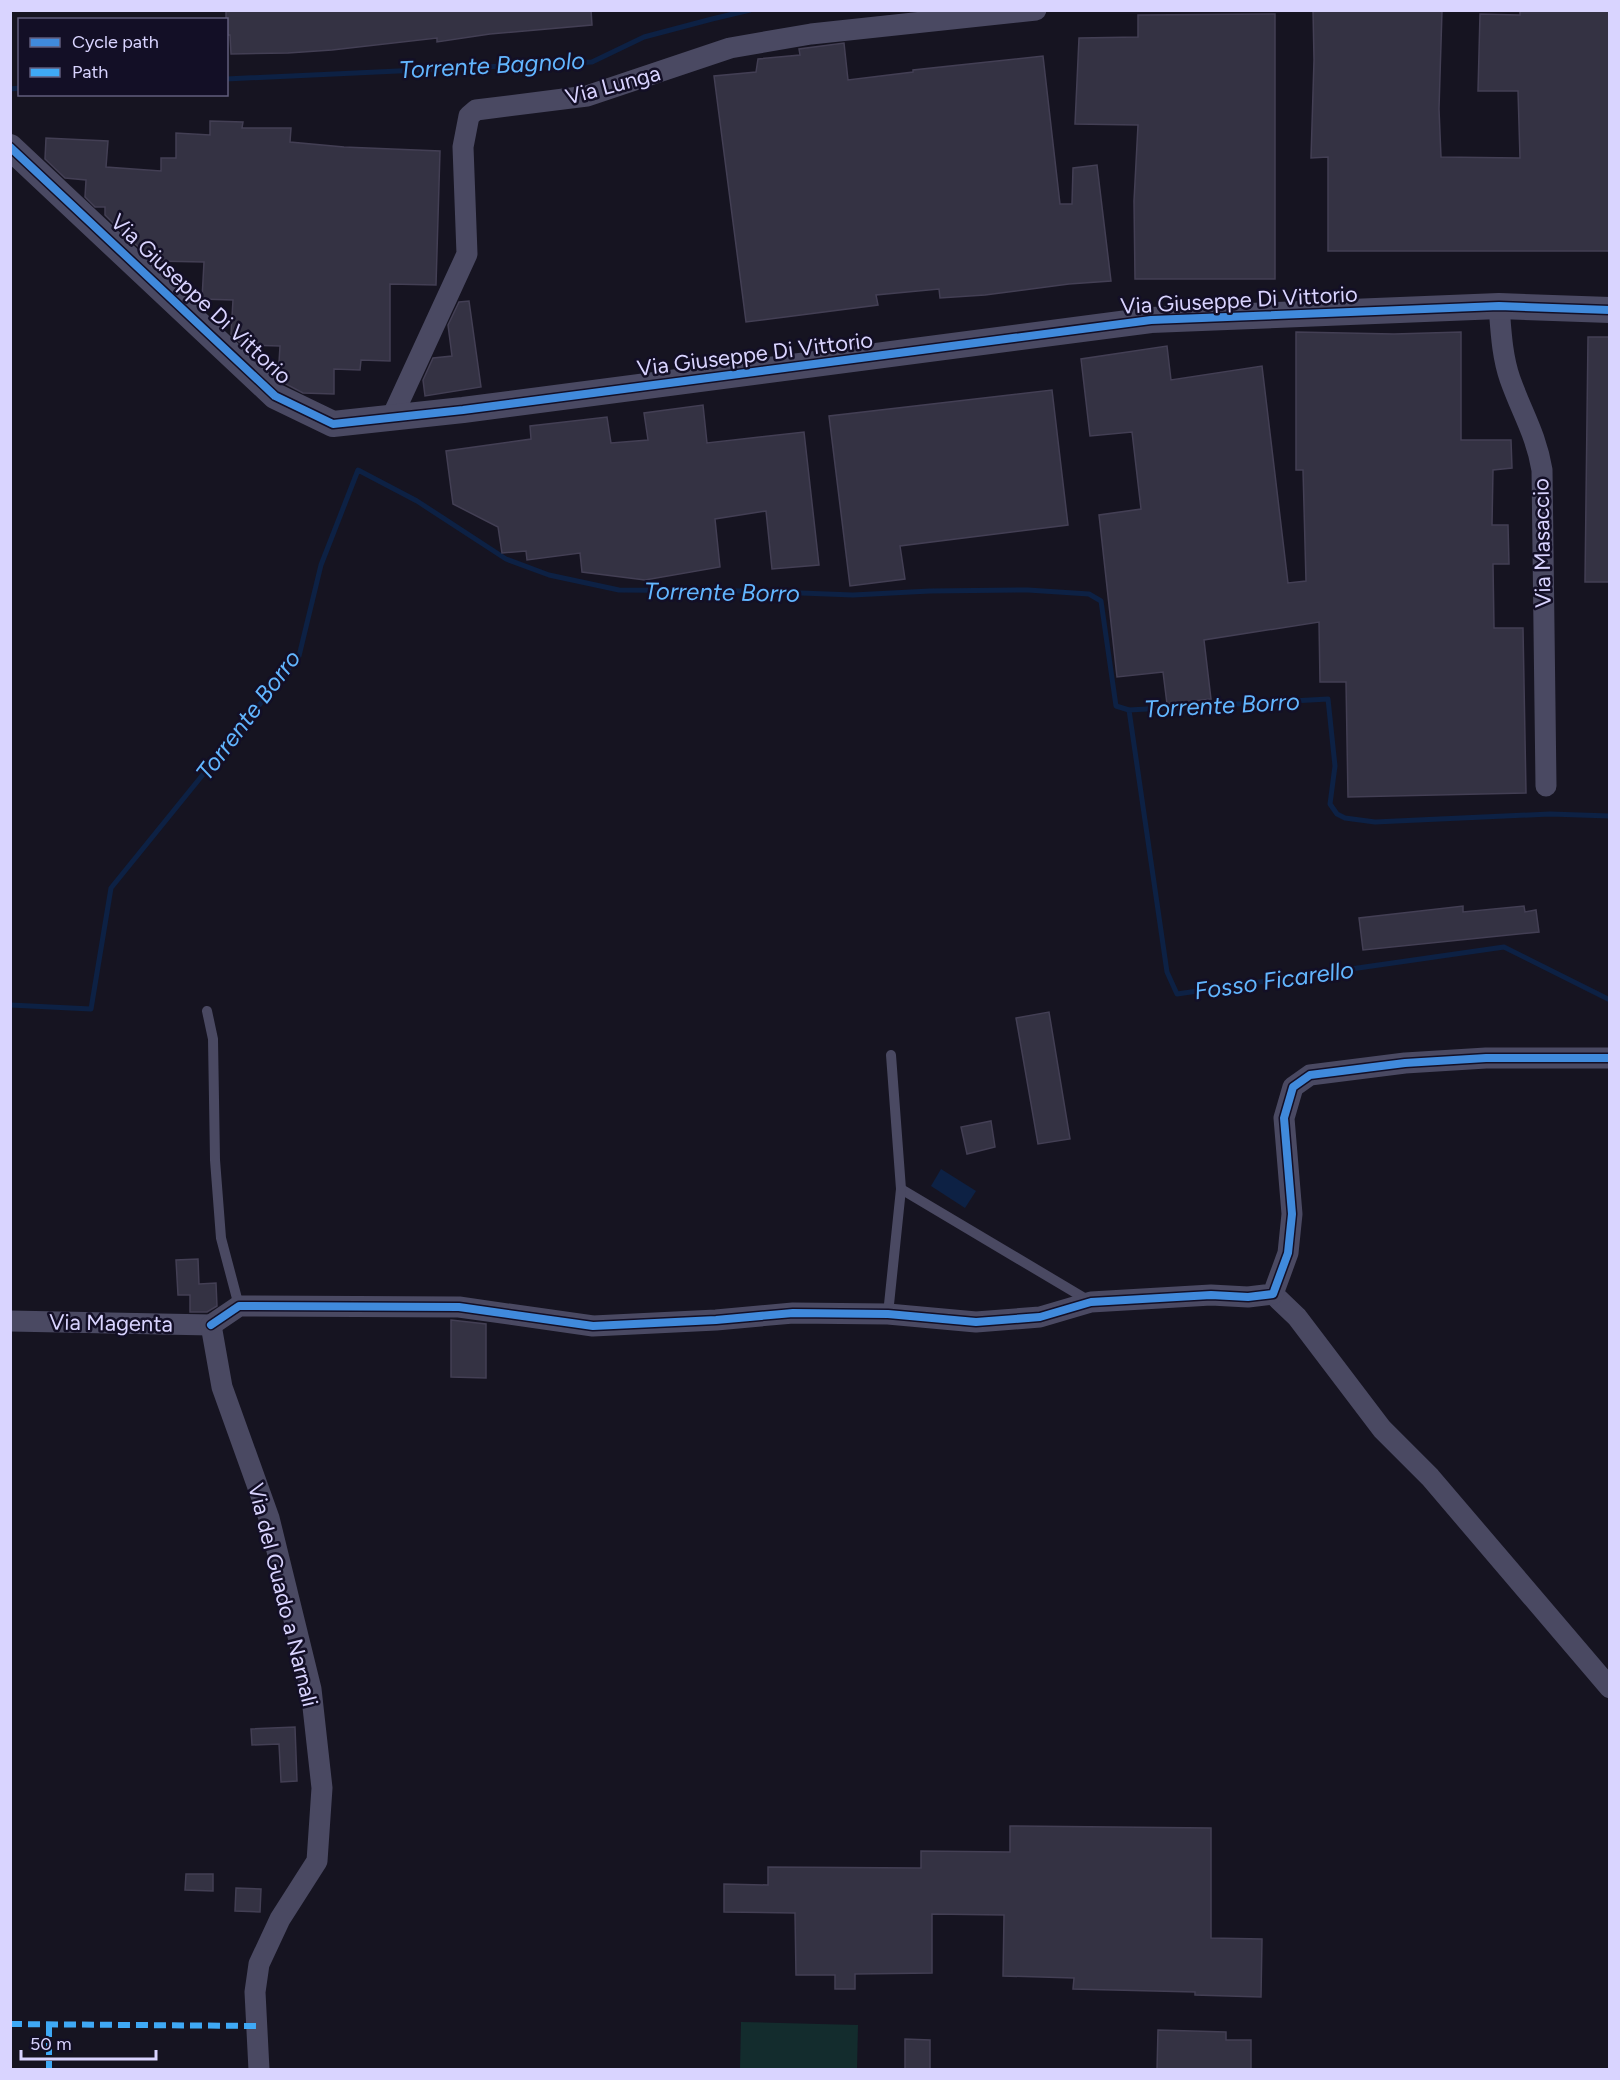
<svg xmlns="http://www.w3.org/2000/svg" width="1620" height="2080" font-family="Figtree,sans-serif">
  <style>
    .green { fill: #132c2d }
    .water { fill: #0d2144 }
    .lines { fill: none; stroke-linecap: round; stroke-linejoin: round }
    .stream { stroke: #0d2144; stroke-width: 5 }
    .building { fill: #343243; stroke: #433f54; stroke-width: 1.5 }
    .service { stroke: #4a4962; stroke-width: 10 }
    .minor { stroke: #4a4962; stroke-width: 21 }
    .tertiary { stroke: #4a4962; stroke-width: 26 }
    .quiet { stroke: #3fa9f5; stroke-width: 6; stroke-dasharray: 12 6; stroke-linecap: butt }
    .cycleway-casing { stroke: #130f26; stroke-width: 11 }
    .cycleway { stroke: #408adc; stroke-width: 8 }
    .labels { text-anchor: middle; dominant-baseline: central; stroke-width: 5; stroke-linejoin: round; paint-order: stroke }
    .street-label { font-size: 22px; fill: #d9d4ff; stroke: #130f26 }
    .water-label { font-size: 24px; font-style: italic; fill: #62b6ff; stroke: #130f26 }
  </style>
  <rect width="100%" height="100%" fill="#161421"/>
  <path class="green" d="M741 2022 858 2025 857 2069H740Z"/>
  <path class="water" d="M941 1169 976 1191 965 1208 931 1186Z"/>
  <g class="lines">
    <g class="stream">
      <path d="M226 79 592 62 644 37 712 19 750 10"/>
      <path d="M10 89 20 88"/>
      <path d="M1129 710 1167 972 1177 994 1504 947 1610 1000"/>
      <path d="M10 1005 91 1009 111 888 299 656 321 565 358 470 417 501 506 559 549 575 619 590 750 591 853 595 930 591 1028 590 1089 594 1101 601 1116 706 1129 710 1328 699 1335 766 1330 804 1337 814 1345 818 1375 822 1550 814 1610 816"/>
    </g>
  </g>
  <g class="building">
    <path d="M226 10H591L592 25 490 34 437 42V38L332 50 288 53 231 54 230 35H226Z"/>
    <path d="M1313 10 1442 11 1439 109 1441 157 1520 158 1518 91H1478L1480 14 1520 15V10H1610V251H1328V157L1311 158 1314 60Z"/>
    <path d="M1275 14V279H1135L1134 201 1138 125 1075 124 1079 38 1138 37V15Z"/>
    <path d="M844 43 848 80 913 72V70L1043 56 1060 204H1072L1073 168 1097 165 1111 281 1069 284 985 295 940 298 939 289 876 295 878 305 746 322 714 76 756 72 758 59 800 55 799 49Z"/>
    <path d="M210 121 243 122 242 128H291L290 142 344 147 440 151 436 285 390 284V361L361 360 360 370 334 369V394L303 393 284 383 278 379 280 346 242 345 231 334 233 300 202 299 204 262 154 261 122 232V228H118L105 215V207H95L85 197 86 180 65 178 45 159 46 138 108 141 106 167 161 171V158H176V133L210 135Z"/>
    <path d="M469 301 481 387 425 396 423 380 433 358 452 356 448 325 459 302Z"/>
    <path d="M1296 332 1394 334 1461 332V440H1511L1512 468 1493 470 1492 525H1508L1509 564H1493L1494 628H1523L1526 793 1348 797 1346 682H1320L1319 622 1204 640 1211 699 1167 704 1163 672 1117 677 1099 515 1141 509 1132 432 1090 436 1081 359 1167 346 1171 380 1262 366 1288 583 1306 581 1303 470H1296Z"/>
    <path d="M1588 337H1610V582H1585Z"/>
    <path d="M1052 390 1068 525 900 546 905 579 850 586 829 416Z"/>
    <path d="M703 405 707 443 804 432 819 565 772 569 766 511 715 519 720 567 645 580 582 572 580 553 527 560 526 551 502 553 498 527 453 504 446 451 531 439 530 426 607 417 611 443 648 440 644 413Z"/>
    <path d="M1463 906V912L1524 906 1525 912 1536 910 1539 932 1363 950 1359 918Z"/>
    <path d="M1049 1012 1070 1139 1038 1144 1016 1018Z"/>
    <path d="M991 1121 995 1147 967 1154 961 1127Z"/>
    <path d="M198 1259 199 1284 216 1283 217 1306 207 1312H190V1295H178L176 1260Z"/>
    <path d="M451 1320 486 1324V1378L451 1377Z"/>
    <path d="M295 1727 297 1781 281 1782 279 1744 252 1745 251 1729Z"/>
    <path d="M1010 1826 1211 1828V1938L1262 1939 1261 1997 1195 1995V1992L1073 1989 1074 1978 1003 1976 1004 1915 932 1914V1973L855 1974V1989H835V1975H796L795 1913 724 1912V1884L768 1885V1867L921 1868V1851L1010 1852Z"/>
    <path d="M186 1874H213V1891L185 1890Z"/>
    <path d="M236 1888 261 1889 260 1912 235 1911Z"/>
    <path d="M1158 2030 1226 2032V2040H1251V2070H1157Z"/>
    <path d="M905 2039 930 2040V2070H905Z"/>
  </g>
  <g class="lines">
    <g class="service">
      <path d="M207 1011 213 1039 215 1160 221 1238 239 1306"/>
      <path d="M901 1189 1091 1302"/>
      <path d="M888 1314 901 1189 891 1055"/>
    </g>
    <g class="minor">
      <path d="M1499 306C1501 331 1502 356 1510 379 1522 413 1536 434 1542 470L1546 786"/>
      <path d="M392 417 467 254 463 147 469 116 476 110 587 96 730 48 811 34 1036 10"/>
      <path d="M1273 1294 1297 1317 1382 1429 1430 1477 1610 1688"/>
      <path d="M10 1321 211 1325"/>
      <path d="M211 1325 239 1306 459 1307 593 1326 716 1320 793 1313 888 1314 976 1322 1040 1317 1091 1302 1211 1295 1248 1297 1273 1294 1288 1253 1292 1214 1284 1118 1293 1087 1310 1075 1405 1063 1486 1058H1610"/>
      <path d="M211 1325 222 1387 269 1518 311 1689 322 1788 317 1861 280 1919 259 1964 255 1992 259 2070"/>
    </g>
    <path class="tertiary" d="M10 147 275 396 333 424 463 410 1151 320 1499 306 1610 310"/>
    <g class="quiet">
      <path d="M10 2024 256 2026"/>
      <path d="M49 2025V2070"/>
    </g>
    <defs>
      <g id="cycleway">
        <path d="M10 147 275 396 333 424 463 410 1151 320 1499 306 1610 310"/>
        <path d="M211 1325 239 1306 459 1307 593 1326 716 1320 793 1313 888 1314 976 1322 1040 1317 1091 1302 1211 1295 1248 1297 1273 1294 1288 1253 1292 1214 1284 1118 1293 1087 1310 1075 1405 1063 1486 1058H1610"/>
      </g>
    </defs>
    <use href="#cycleway" class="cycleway-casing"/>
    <use href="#cycleway" class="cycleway"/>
  </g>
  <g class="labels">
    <g class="street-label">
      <text transform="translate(613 85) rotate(-15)">Via Lunga</text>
      <text transform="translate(201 299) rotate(43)">Via Giuseppe Di Vittorio</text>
      <text transform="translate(1239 300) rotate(-3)">Via Giuseppe Di Vittorio</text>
      <text transform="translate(755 354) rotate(-7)">Via Giuseppe Di Vittorio</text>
      <text transform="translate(1542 543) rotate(-91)">Via Masaccio</text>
      <text transform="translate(111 1323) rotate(1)">Via Magenta</text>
      <text transform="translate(283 1595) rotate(76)">Via del Guado a Narnali</text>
    </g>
    <g class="water-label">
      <text transform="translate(492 65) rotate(-3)">Torrente Bagnolo</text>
      <text transform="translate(722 592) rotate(1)">Torrente Borro</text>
      <text transform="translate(1222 705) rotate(-3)">Torrente Borro</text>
      <text transform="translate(248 715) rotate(-53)">Torrente Borro</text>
      <text transform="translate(1274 980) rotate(-8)">Fosso Ficarello</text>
    </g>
  </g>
  <rect width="1620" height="2080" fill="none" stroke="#d9d4ff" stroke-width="24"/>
  <rect x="18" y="18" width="210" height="78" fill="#130f26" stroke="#625e7d" stroke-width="1.5"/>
  <rect x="30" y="38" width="30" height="9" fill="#408adc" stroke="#625e7d" stroke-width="1.5"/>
  <text x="72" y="48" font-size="18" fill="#d9d4ff">Cycle path</text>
  <rect x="30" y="68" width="30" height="9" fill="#3fa9f5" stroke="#625e7d" stroke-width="1.5"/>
  <text x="72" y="78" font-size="18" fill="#d9d4ff">Path</text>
  <path d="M21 2050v9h135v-9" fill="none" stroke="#d9d4ff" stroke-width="3"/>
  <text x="30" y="2050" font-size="18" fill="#d9d4ff" stroke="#130f26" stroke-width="4.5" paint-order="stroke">50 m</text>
</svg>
